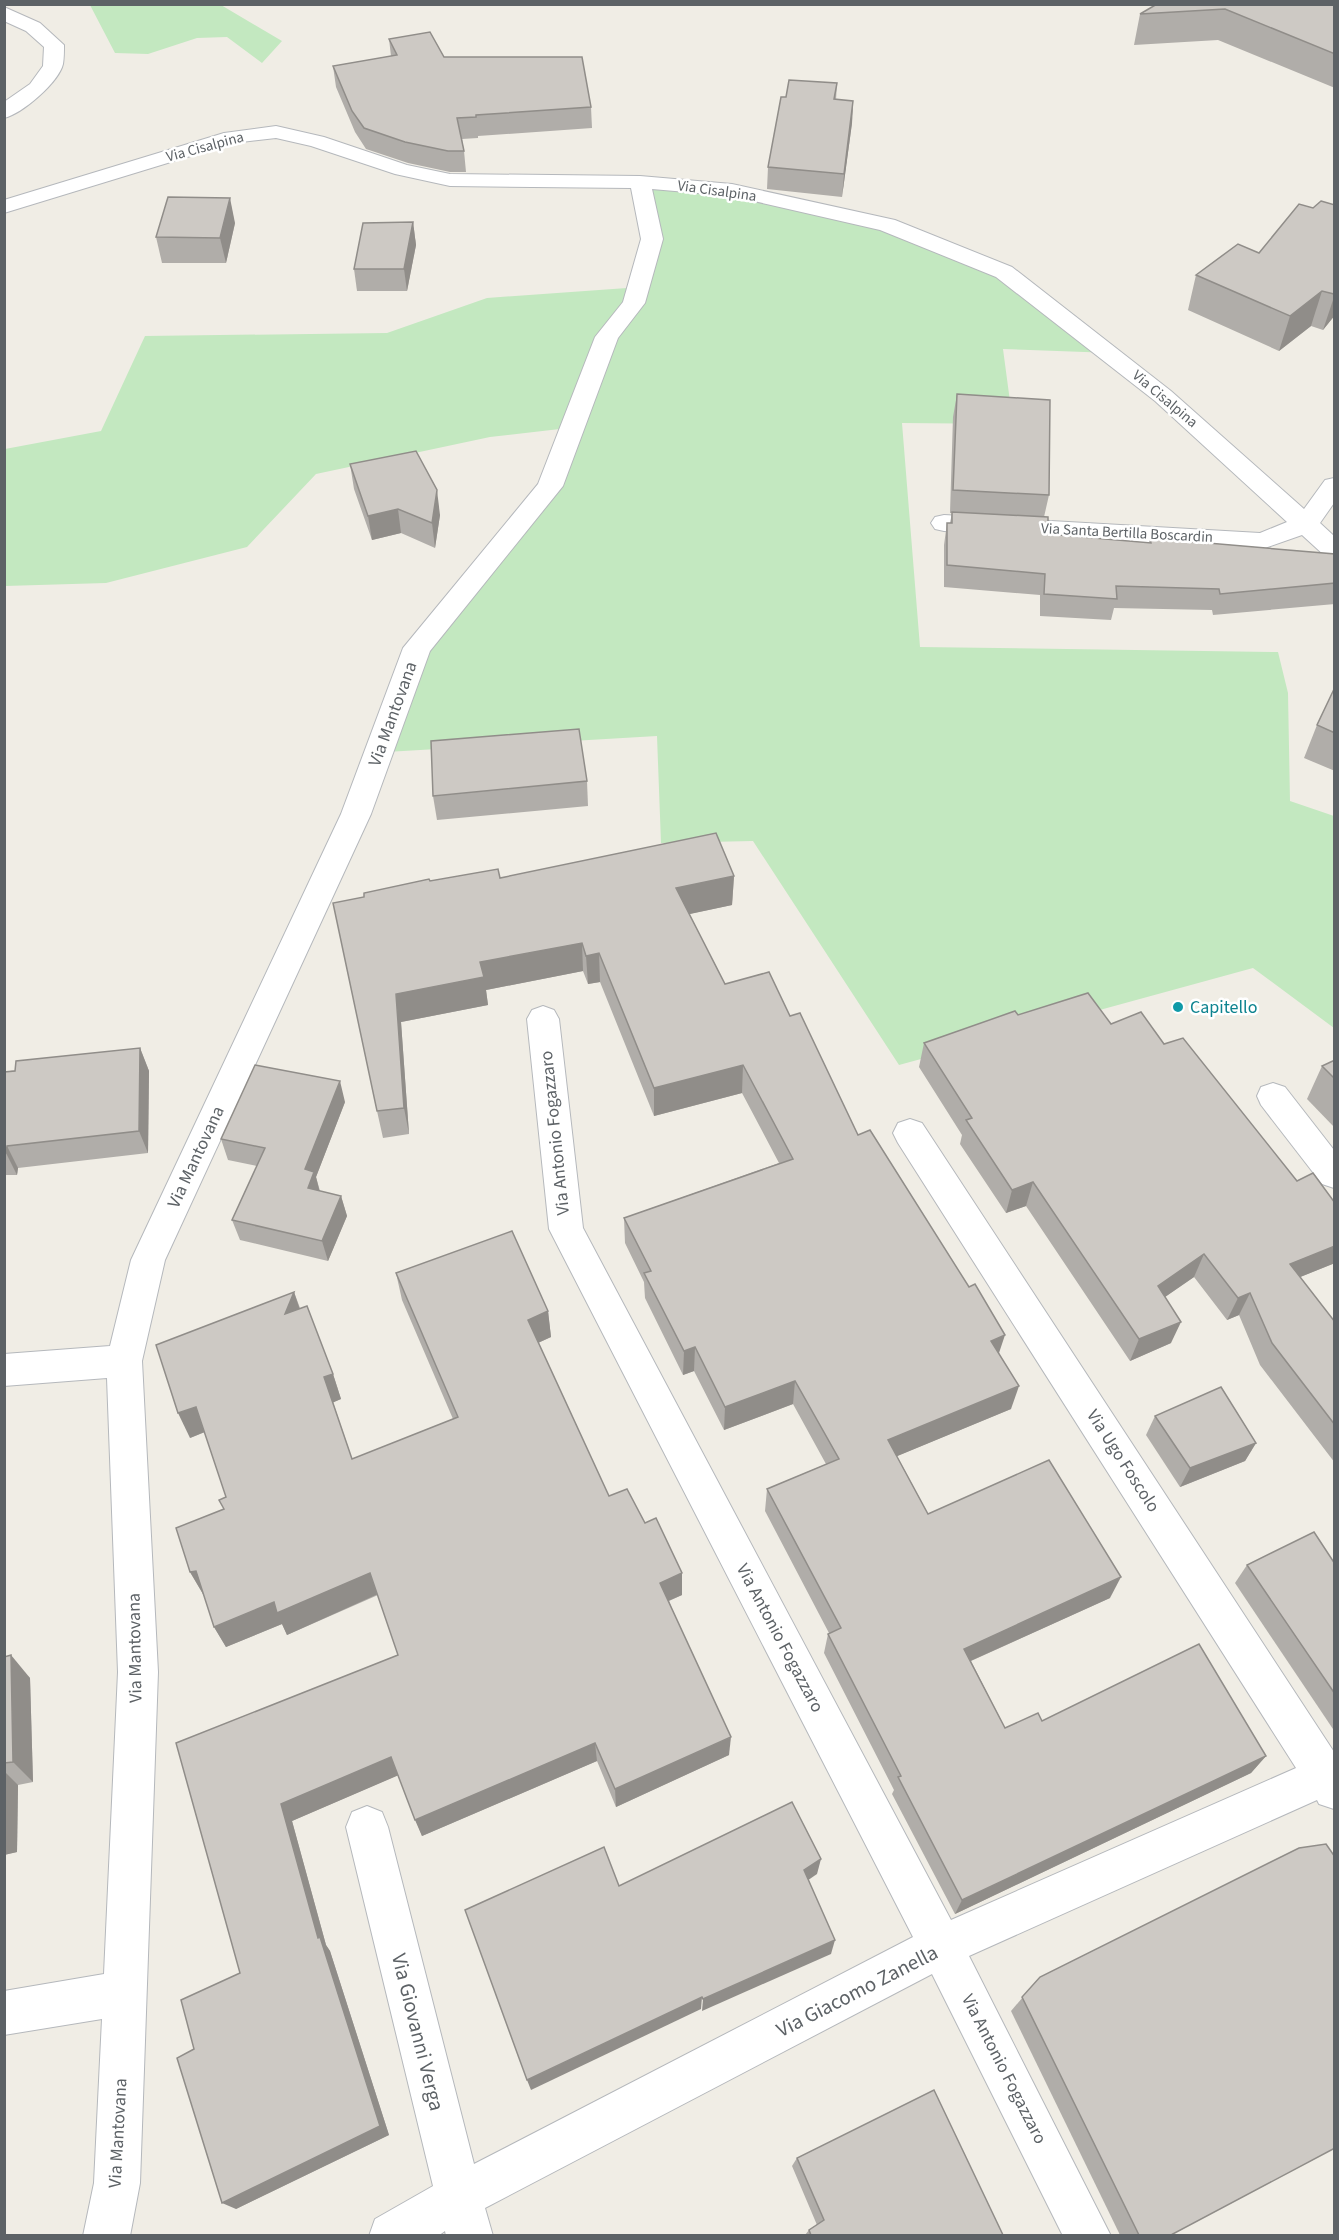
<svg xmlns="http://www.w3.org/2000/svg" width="1339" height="2240" font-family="'Source Sans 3',sans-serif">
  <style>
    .green { fill: #c3e8c0 }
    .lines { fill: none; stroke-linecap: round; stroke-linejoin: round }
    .street-casing { stroke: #b5b8bc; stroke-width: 2 }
    .street { fill: #fff; fill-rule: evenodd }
    .wall { fill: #b0ada9 }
    .shaded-wall { fill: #908d89 }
    .building { fill: #cdc9c4; stroke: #908d89; stroke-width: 1.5 }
    .culture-dot { fill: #0f9aa8; stroke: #fff; stroke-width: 2 }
    .labels { text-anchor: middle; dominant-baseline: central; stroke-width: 5; stroke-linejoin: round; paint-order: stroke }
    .far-street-label { font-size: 15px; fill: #5d6266; stroke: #fff }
    .street-label { font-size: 18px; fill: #5d6266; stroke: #fff }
    .culture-label { font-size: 18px; fill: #0d838f; stroke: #fff; text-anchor: start }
    .near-street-label { font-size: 21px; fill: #5d6266; stroke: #fff }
  </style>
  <rect width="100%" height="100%" fill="#f0ede5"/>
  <g class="green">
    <path d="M90 5H221L282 41 262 63 227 37 197 38 148 54 115 53Z"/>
    <path d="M637 180 854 217 988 267 1112 353 1003 349 1013 424 902 423 920 647 1278 652 1288 693 1290 801 1334 816V1028L1253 968 899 1065 753 841 661 843 657 736 386 752 422 651 555 487 577 427 490 437 316 474 247 547 106 583 5 586V449L101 431 145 336 387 333 487 298 641 287 656 240Z"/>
  </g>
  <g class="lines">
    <defs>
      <g id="street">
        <path d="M4 7 40 23 64 45C64 51 64 58 63 64 59 82 22 114 4 118V102L30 84 43 66 44 47 26 31 4 21Z"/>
        <path d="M276 126 324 137 407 165 450 174 640 176 732 184 895 220 1012 267 1171 391 1304 509 1325 480 1334 478V503L1320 523 1334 536V558L1325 556 1302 535 1262 549 944 531 935 529 931 523 935 517 944 515 1260 533 1287 522 1155 401 996 277 880 230 732 196 652 189 663 239 645 303 618 338 563 486 430 651 371 814 165 1260 142 1361 158 1672 140 2183 130 2236H83L94 2183 102 2019 4 2035V1991L104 1974 118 1672 107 1378 4 1386V1354L110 1346 131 1260 341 814 403 648 538 484 595 337 623 302 641 239 631 188 450 186 395 174 311 146 276 138 233 143 4 213V200L224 133Z"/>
        <path d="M543 1006 554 1010 559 1019 583 1228 951 1920 1296 1768 898 1143 893 1133 898 1123 910 1119 922 1123 1334 1752V1809L1319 1804 1317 1800 969 1956 1111 2236H1063L932 1974 485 2208 493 2236H446L445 2231 438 2236H369L375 2219 433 2186 346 1827 352 1812 367 1806 382 1812 388 1827 474 2164 913 1937 549 1229 527 1019 532 1010Z"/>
        <path d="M1273 1083 1285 1087 1334 1150V1188L1322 1184 1261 1105 1257 1096 1261 1087Z"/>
      </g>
    </defs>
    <use href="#street" class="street-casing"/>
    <use href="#street" class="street"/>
  </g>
  <g class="wall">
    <path d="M1157 4H1335V88L1218 40 1134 45 1140 14Z"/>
    <path d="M389 39 591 107 592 128 478 136V138L462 139 464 151 466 172H450L408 163 366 149 355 132 336 87 333 66 391 56Z"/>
    <path d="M837 83 836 100 853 101 852 123 842 197 767 189 768 167 786 97Z"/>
    <path d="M1335 205V315L1323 330 1311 326 1279 351 1188 310 1196 275 1259 253 1313 208Z"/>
    <path d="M413 222 416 245 407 291H357L354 269Z"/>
    <path d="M235 223 226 263H162L156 237Z"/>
    <path d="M957 394 1049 495 1044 517 1048 534 1149 543 1150 538 1335 554V604L1213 615 1212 610 1114 608 1111 620 1040 616V595L944 587V545L947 523H950L952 513H950L953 417Z"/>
    <path d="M350 464 440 515 435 548 401 533 372 540 354 489Z"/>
    <path d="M1335 687V771L1304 758 1317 725Z"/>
    <path d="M587 781 588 806 437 820 433 796Z"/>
    <path d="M734 876 732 905 689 914 725 984 790 1016 858 1135 999 1353 1011 1409 897 1456 928 1514 1110 1598 971 1661 1005 1728 1042 1721 1266 1756 1251 1773 955 1914 892 1794 894 1790 824 1653 828 1634 829 1633 765 1511 767 1489 826 1464 793 1404 724 1430 694 1371 683 1375 645 1298 644 1282 625 1243 624 1218 779 1163 742 1093 654 1116 600 982 588 984 583 971 486 990 488 1005 401 1022 409 1134 383 1138 377 1111 430 881 500 878Z"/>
    <path d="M1018 1015 1111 1024 1164 1044 1297 1181 1335 1203V1263L1300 1277 1335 1322V1463L1260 1365 1239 1315 1227 1320 1194 1277 1165 1297 1171 1343 1130 1361 1026 1206 1006 1213 960 1144 962 1135 919 1067 924 1043Z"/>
    <path d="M140 1048 149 1071 148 1153 18 1168 17 1175H4V1072Z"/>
    <path d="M1335 1060V1128L1307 1099 1322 1066Z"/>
    <path d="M345 1102 316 1177 320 1191 341 1196 347 1216 328 1261 240 1240 232 1220 257 1166 228 1160 221 1139Z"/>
    <path d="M396 1273 548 1311 551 1337 538 1343 609 1496 645 1523 682 1573V1595L669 1601 729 1755 616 1807 597 1761 422 1836 398 1775 292 1821 326 1945 330 1951 389 2135 236 2209 194 2049 240 1973 176 1743 398 1655 378 1595 287 1635 282 1624 226 1647 214 1627 204 1594H203L190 1572 224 1509 226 1497 205 1432 190 1438 294 1292 300 1308 333 1374 341 1399 333 1402 352 1459 453 1419 402 1300Z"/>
    <path d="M1155 1416 1256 1443 1245 1461 1180 1487 1146 1435Z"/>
    <path d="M1335 1564V1732L1235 1583 1247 1565Z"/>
    <path d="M4 1657 30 1678 33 1782 18 1785 17 1852 4 1855Z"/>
    <path d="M1040 1977 1171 2235H1120L1011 2011Z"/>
    <path d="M797 2158 1003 2235H805L809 2230 817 2225 792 2166Z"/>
  </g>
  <g class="shaded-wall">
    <path d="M853 101 852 123 842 197 844 174Z"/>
    <path d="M230 198 235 223 226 263 220 238Z"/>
    <path d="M413 222 416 245 407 291 404 269Z"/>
    <path d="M1322 291 1311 326 1279 351 1290 316Z"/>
    <path d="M1335 294V315L1323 330Z"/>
    <path d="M437 490 440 515 435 548 432 523Z"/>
    <path d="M398 509 401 533 372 540 368 516Z"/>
    <path d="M734 876 732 905 676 917V888Z"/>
    <path d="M582 943 583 971 486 990 488 1005 401 1022 409 1134 404 1108 396 994 480 962Z"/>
    <path d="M599 953 600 982 588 984 586 956Z"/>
    <path d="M140 1048 149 1071 148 1153 139 1131Z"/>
    <path d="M743 1065 742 1093 654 1116V1088Z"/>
    <path d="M340 1081 345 1102 316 1177 320 1193 308 1188 305 1169Z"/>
    <path d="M7 1146 18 1168 17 1175 6 1153Z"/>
    <path d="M1033 1182 1026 1206 1006 1213 1012 1190Z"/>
    <path d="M341 1196 347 1216 328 1261 322 1241Z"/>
    <path d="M1335 1246V1263L1278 1286 1290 1264Z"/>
    <path d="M1204 1254 1194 1277 1149 1308 1158 1286Z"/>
    <path d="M294 1292 303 1319 285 1314Z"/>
    <path d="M1250 1293 1239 1315 1227 1320 1238 1298Z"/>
    <path d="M548 1311 551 1337 531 1346 528 1320Z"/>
    <path d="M1181 1322 1171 1343 1130 1361 1139 1339Z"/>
    <path d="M1005 1335 997 1359 991 1341Z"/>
    <path d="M695 1347 694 1371 683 1375 684 1351Z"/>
    <path d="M333 1374 341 1399 332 1403 324 1377Z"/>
    <path d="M795 1381 793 1404 724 1430 725 1407Z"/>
    <path d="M1019 1386 1011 1409 883 1462 888 1440Z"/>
    <path d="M196 1407 207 1431 190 1438 178 1413Z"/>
    <path d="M1256 1443 1245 1461 1180 1487 1190 1468Z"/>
    <path d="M196 1571 209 1593 203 1594 190 1572Z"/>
    <path d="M370 1573 378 1594 287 1635 282 1624 226 1647 214 1627 274 1602Z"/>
    <path d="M682 1573V1595L661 1604 660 1583Z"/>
    <path d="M1121 1577 1110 1598 957 1667 964 1649Z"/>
    <path d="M11 1655 30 1678 33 1782 13 1762Z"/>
    <path d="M731 1737 729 1755 616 1807 615 1789Z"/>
    <path d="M595 1743 597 1761 422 1836 415 1820Z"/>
    <path d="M1266 1756 1251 1773 955 1914 962 1900Z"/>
    <path d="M391 1757 399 1775 292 1821 326 1945 330 1951 389 2135 236 2209 222 2203 318 1938 281 1804Z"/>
    <path d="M4 1771 18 1785 17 1852 4 1855Z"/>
    <path d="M821 1859 817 1874 801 1885 804 1870Z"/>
    <path d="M835 1940 831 1954 702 2011 703 1999Z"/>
    <path d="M702 1997 701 2009 531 2090 527 2080Z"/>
  </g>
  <g class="building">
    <path d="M1157 4H1335V54L1225 9 1140 14Z"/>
    <path d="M430 32 444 57H582L591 107 476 115V117L457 118 464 151H448L405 142 364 128 352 111 333 66 397 55 389 39Z"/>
    <path d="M789 80 837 83 834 99 853 101 844 174 768 167 781 97H786Z"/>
    <path d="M168 197 230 198 220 238 156 237Z"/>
    <path d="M1321 201 1335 205 1334 294 1322 291 1290 316 1196 275 1238 244 1259 253 1299 204 1313 208Z"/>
    <path d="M413 222 404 269H354L363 223Z"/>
    <path d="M957 394 1050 400 1049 495 953 490Z"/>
    <path d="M416 451 437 490 432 523 398 509 368 516 350 464Z"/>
    <path d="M952 512 1048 517V534L1151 543 1150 538 1335 554V583L1220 594 1219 589 1116 586 1117 599 1044 594 1045 574 947 565V523H952Z"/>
    <path d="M1335 687V733L1317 725Z"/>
    <path d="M579 729 587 781 433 796 431 741Z"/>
    <path d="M716 833 734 876 676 888 725 984 769 972 790 1016 800 1013 858 1135 870 1130 969 1287 975 1284 1005 1335 991 1341 1019 1386 888 1440 928 1514 1049 1460 1121 1577 964 1649 1005 1728 1038 1713 1042 1721 1199 1644 1266 1756 962 1900 898 1777 901 1776 828 1634 841 1628 767 1489 839 1459 795 1381 725 1407 695 1347 684 1351 644 1273 651 1271 624 1218 793 1159 743 1065 654 1088 599 953 586 956 582 943 480 962 484 977 396 994 404 1108 377 1111 333 903 364 897V893L429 879 430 881 498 869 500 878Z"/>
    <path d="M1088 993 1111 1024 1141 1012 1164 1044 1183 1038 1297 1181 1313 1173 1335 1203V1246L1290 1264 1335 1322V1425L1272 1343 1250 1293 1238 1298 1204 1254 1158 1286 1181 1322 1139 1339 1033 1182 1012 1190 966 1120 972 1118 924 1043 1015 1011 1018 1015Z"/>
    <path d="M140 1048 139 1131 7 1146 6 1153H4V1072L15 1071 16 1061Z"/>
    <path d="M1335 1060V1079L1322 1066Z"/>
    <path d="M255 1065 340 1081 305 1169 314 1172 308 1188 341 1196 322 1241 232 1220 265 1148 221 1139Z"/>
    <path d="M512 1231 548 1311 528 1320 609 1496 627 1489 645 1523 656 1518 682 1573 660 1583 731 1737 615 1789 595 1743 415 1820 391 1757 281 1804 318 1938 320 1937 380 2126 222 2203 177 2058 194 2049 181 2000 240 1973 176 1743 398 1655 370 1573 277 1613 274 1602 214 1627 196 1571 190 1572 176 1528 224 1509 219 1500 226 1497 196 1407 178 1413 156 1345 294 1292 285 1314 307 1306 333 1374 324 1377 352 1459 458 1417 396 1273Z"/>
    <path d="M1221 1387 1256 1443 1190 1468 1155 1416Z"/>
    <path d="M1314 1532 1335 1564V1694L1247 1565Z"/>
    <path d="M11 1655 13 1762 4 1763V1657Z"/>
    <path d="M792 1802 821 1859 804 1870 835 1940 703 1999 702 1997 527 2080 465 1910 604 1847 619 1886Z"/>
    <path d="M1326 1844 1335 1857V2148L1171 2235H1139L1022 1997 1040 1977 1299 1848Z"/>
    <path d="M934 2090 1003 2235H811L809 2230 824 2220 797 2158Z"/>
  </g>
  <circle class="culture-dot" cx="1178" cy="1007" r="6"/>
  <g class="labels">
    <g class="far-street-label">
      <text transform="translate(205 147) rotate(-15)">Via Cisalpina</text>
      <text transform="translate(717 191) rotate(8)">Via Cisalpina</text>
      <text transform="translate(1165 399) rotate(40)">Via Cisalpina</text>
      <text transform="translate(1127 533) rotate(3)">Via Santa Bertilla Boscardin</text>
    </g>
    <g class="street-label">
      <text transform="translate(393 714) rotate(-70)">Via Mantovana</text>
      <text transform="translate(555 1133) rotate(-96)">Via Antonio Fogazzaro</text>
      <text transform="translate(196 1157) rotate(-65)">Via Mantovana</text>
      <text transform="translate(1123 1461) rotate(57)">Via Ugo Foscolo</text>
      <text transform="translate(780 1638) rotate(62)">Via Antonio Fogazzaro</text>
      <text transform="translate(135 1648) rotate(-91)">Via Mantovana</text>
      <text transform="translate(1004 2069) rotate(63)">Via Antonio Fogazzaro</text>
      <text transform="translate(118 2133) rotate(-87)">Via Mantovana</text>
    </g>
    <g class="culture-label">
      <text x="1190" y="1007">Capitello</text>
    </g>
    <g class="near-street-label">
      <text transform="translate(857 1991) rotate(-27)">Via Giacomo Zanella</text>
      <text transform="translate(418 2032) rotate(76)">Via Giovanni Verga</text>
    </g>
  </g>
  <rect width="1339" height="2240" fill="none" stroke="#5d6266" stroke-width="12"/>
</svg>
